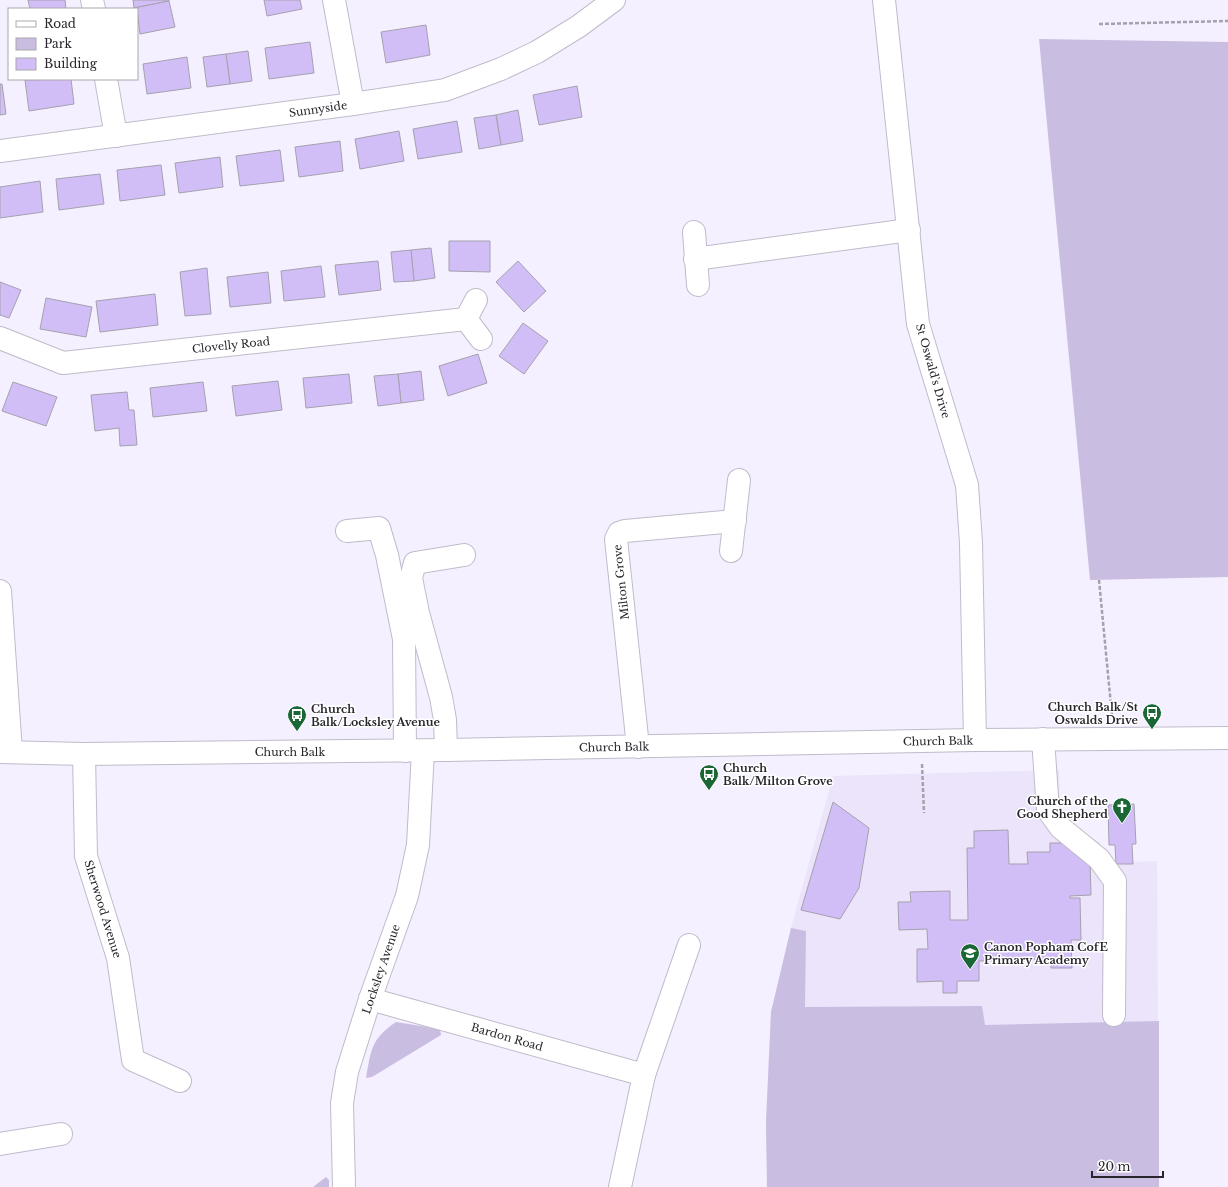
<svg xmlns="http://www.w3.org/2000/svg" width="1228" height="1187" font-family="'Libre Baskerville',serif">
  <style>
    .built { fill: #ebe4fa }
    .green { fill: #cabde2 }
    .building { fill: #d2bef7; stroke: #a5a1ae }
    .lines { fill: none; stroke-linecap: round; stroke-linejoin: round }
    .minor-casing { stroke: #c0bbc9; stroke-width: 24 }
    .path { stroke: #a5a1ac; stroke-width: 2.5; stroke-dasharray: 4 2; stroke-linecap: butt }
    .minor { stroke: #fff; stroke-width: 22 }
    .labels { text-anchor: middle; dominant-baseline: central; stroke-width: 3; stroke-linejoin: round; paint-order: stroke }
    .street-label { font-size: 11px; fill: #28262c; stroke: #fff }
    .poi-label { font-size: 11px; font-weight: bold; fill: #28262c; stroke: #fff; text-anchor: start }
  </style>
  <rect width="100%" height="100%" fill="#f5f0ff"/>
  <path class="built" d="M1059 770 1060 814 1075 828 1099 842 1113 863 1157 861 1159 1187H767L766 1122 771 1012 791 928 833 776Z"/>
  <g class="green">
    <path d="M1039 39 1228 42V577L1090 580Z"/>
    <path d="M791 928 806 931 805 1007 982 1006 985 1025 1159 1021V1187H767L766 1122 771 1012Z"/>
    <path d="M396 1022 440 1029 441 1035 372 1077 366 1078C371 1050 371 1039 396 1022Z"/>
    <path d="M326 1177 329 1180V1187H313Z"/>
  </g>
  <g class="building">
    <path d="M28 0H65L66 9H30Z"/>
    <path d="M133 0H169V1L134 8Z"/>
    <path d="M264 0H300L302 9 267 16Z"/>
    <path d="M169 1 175 27 140 34 137 9 134 8Z"/>
    <path d="M426 25 430 55 386 63 381 32Z"/>
    <path d="M310 42 314 73 269 79 265 48Z"/>
    <path d="M248 51 252 81 230 84 226 54Z"/>
    <path d="M226 54 230 84 207 87 203 57Z"/>
    <path d="M187 57 191 88 147 94 143 64Z"/>
    <path d="M71 79 74 104 29 111 25 80Z"/>
    <path d="M0 84H2L6 114 0 115Z"/>
    <path d="M577 86 582 117 539 125 533 95Z"/>
    <path d="M518 110 523 141 501 145 496 115Z"/>
    <path d="M496 115 501 145 479 149 474 118Z"/>
    <path d="M457 121 462 152 418 159 413 129Z"/>
    <path d="M399 131 404 161 360 169 355 139Z"/>
    <path d="M340 141 343 171 299 177 295 147Z"/>
    <path d="M280 150 284 181 240 186 236 156Z"/>
    <path d="M220 157 223 187 179 193 175 163Z"/>
    <path d="M161 165 165 195 120 201 117 170Z"/>
    <path d="M100 174 104 204 59 210 56 179Z"/>
    <path d="M40 181 43 212 0 218V187Z"/>
    <path d="M449 241H490V272L449 271Z"/>
    <path d="M431 248 435 278 414 281 411 250Z"/>
    <path d="M411 250 414 281 394 282 391 252Z"/>
    <path d="M378 261 381 290 339 295 335 265Z"/>
    <path d="M518 261 546 291 524 312 496 282Z"/>
    <path d="M321 266 325 297 284 301 281 271Z"/>
    <path d="M207 268 211 314 185 316 180 272Z"/>
    <path d="M268 272 271 303 230 307 227 277Z"/>
    <path d="M0 282 21 290 9 318 0 315Z"/>
    <path d="M155 294 158 325 100 332 96 301Z"/>
    <path d="M46 298 92 307 86 337 40 329Z"/>
    <path d="M523 323 548 341 524 374 499 356Z"/>
    <path d="M478 354 487 383 448 396 439 366Z"/>
    <path d="M421 371 424 400 401 403 398 374Z"/>
    <path d="M349 374 352 403 306 408 303 378Z"/>
    <path d="M398 374 401 403 378 406 374 376Z"/>
    <path d="M278 381 282 410 236 416 232 386Z"/>
    <path d="M13 382 57 397 46 426 2 411Z"/>
    <path d="M203 382 207 411 153 417 150 388Z"/>
    <path d="M127 392 129 410H134L137 445 120 446 119 428 95 431 91 395Z"/>
    <path d="M833 802 869 828 859 888 840 919 801 910Z"/>
    <path d="M1134 804 1136 844H1132L1133 864H1116L1115 845H1109L1108 805Z"/>
    <path d="M1008 830 1009 864H1028L1027 852H1050V843H1067L1090 862 1091 895 1070 896V898H1080L1081 940H1071L1072 968H1051V959L979 961V981H957V993H943V981L917 982V949H928L927 929 899 930 898 902H911L910 892 950 891V920H968L967 848H974V831Z"/>
  </g>
  <g class="lines">
    <defs>
      <g id="minor">
        <path d="M92 0 94 9"/>
        <path d="M334 0 353 104"/>
        <path d="M884 0 918 324 967 485 971 543 975 740"/>
        <path d="M106 79 116 136"/>
        <path d="M0 151 353 104 445 90 501 69 537 52 579 26 614 0"/>
        <path d="M694 232 698 285"/>
        <path d="M695 259 909 230"/>
        <path d="M476 300 466 319 481 339"/>
        <path d="M0 338 63 363 466 319"/>
        <path d="M347 531 379 528 387 555 404 639 405 751"/>
        <path d="M731 551 739 480"/>
        <path d="M0 591 11 752"/>
        <path d="M1043 739 1048 810 1061 828 1099 859 1115 881 1114 1015"/>
        <path d="M638 747 616 539 619 533 625 531 735 521"/>
        <path d="M446 750 445 720 441 697 418 613 411 578 415 563 464 555"/>
        <path d="M0 752 84 754 446 750 975 740 1228 738"/>
        <path d="M84 754 86 856 118 958 133 1060 180 1081"/>
        <path d="M370 999 644 1075"/>
        <path d="M0 1144 61 1134"/>
        <path d="M344 1187 342 1103 347 1072 370 999 407 896 418 845 423 751"/>
        <path d="M620 1187 644 1075 689 945"/>
      </g>
    </defs>
    <use href="#minor" class="minor-casing"/>
    <g class="path">
      <path d="M1099 24 1228 21"/>
      <path d="M1099 580 1112 716"/>
      <path d="M922 764 924 813"/>
    </g>
    <use href="#minor" class="minor"/>
  </g>
  <defs>
    <symbol id="bus-pin" viewBox="-11 -11 22 30"><path d="M0 17L-7.5 6A9.5 9.5 0 1 1 7.5 6Z" fill="#1a6735" stroke="#fff"/><path d="M-5-6H5V4H4V6H2V4H-2V6H-4V4H-5ZM-3.5-4V0h7V-4ZM-3.5 1.2v1.5H-2V1.2ZM2 1.2v1.5H3.5V1.2Z" fill="#fff"/></symbol>
    <symbol id="church-pin" viewBox="-11 -11 22 30"><path d="M0 17L-7.5 6A9.5 9.5 0 1 1 7.5 6Z" fill="#1a6735" stroke="#fff"/><path d="M-1.2-6h2.4v3.5h3.3v2.4h-3.3V6h-2.4V-.1h-3.3v-2.4h3.3Z" fill="#fff"/></symbol>
    <symbol id="school-pin" viewBox="-11 -11 22 30"><path d="M0 17L-7.5 6A9.5 9.5 0 1 1 7.5 6Z" fill="#1a6735" stroke="#fff"/><path d="M0-5L7-2L0 1L-7-2ZM-4 1L0 2.5L4 1V4Q0 6-4 4Z" fill="#fff"/></symbol>
  </defs>
  <g fill-rule="evenodd">
    <use href="#bus-pin" x="1141" y="702" width="22" height="30"/>
    <use href="#bus-pin" x="286" y="704" width="22" height="30"/>
    <use href="#bus-pin" x="698" y="763" width="22" height="30"/>
    <use href="#church-pin" x="1111" y="796" width="22" height="30"/>
    <use href="#school-pin" x="959" y="942" width="22" height="30"/>
  </g>
  <g class="labels">
    <g class="street-label">
      <text transform="translate(318 109) rotate(-8)">Sunnyside</text>
      <text transform="translate(231 345) rotate(-6)">Clovelly Road</text>
      <text transform="translate(933 371) rotate(74)">St Oswald's Drive</text>
      <text transform="translate(621 582) rotate(-96)">Milton Grove</text>
      <text transform="translate(938 741) rotate(-1)">Church Balk</text>
      <text transform="translate(614 747) rotate(-1)">Church Balk</text>
      <text x="290" y="752">Church Balk</text>
      <text transform="translate(103 909) rotate(73)">Sherwood Avenue</text>
      <text transform="translate(381 969) rotate(-71)">Locksley Avenue</text>
      <text transform="translate(507 1037) rotate(16)">Bardon Road</text>
    </g>
    <g class="poi-label">
      <text x="1138" y="707" text-anchor="end">Church Balk/St<tspan x="1138" dy="13">Oswalds Drive</tspan></text>
      <text x="311" y="709">Church<tspan x="311" dy="13">Balk/Locksley Avenue</tspan></text>
      <text x="723" y="768">Church<tspan x="723" dy="13">Balk/Milton Grove</tspan></text>
      <text x="1108" y="801" text-anchor="end">Church of the<tspan x="1108" dy="13">Good Shepherd</tspan></text>
      <text x="984" y="947">Canon Popham CofE<tspan x="984" dy="13">Primary Academy</tspan></text>
    </g>
  </g>
  <rect x="8" y="8" width="130" height="72" fill="#ffffff" stroke="#a9a8ab"/>
  <rect x="16" y="21" width="20" height="6" fill="#ffffff" stroke="#a9a8ab"/>
  <text x="44" y="28" font-size="12" fill="#28262c">Road</text>
  <rect x="16" y="38" width="20" height="12" fill="#cabde2" stroke="#a9a8ab"/>
  <text x="44" y="48" font-size="12" fill="#28262c">Park</text>
  <rect x="16" y="58" width="20" height="12" fill="#d2bef7" stroke="#a9a8ab"/>
  <text x="44" y="68" font-size="12" fill="#28262c">Building</text>
  <path d="M1092 1171v6h71v-6" fill="none" stroke="#28262c" stroke-width="2"/>
  <text x="1098" y="1171" font-size="12" fill="#28262c" stroke="#ffffff" stroke-width="3" paint-order="stroke">20 m</text>
</svg>
